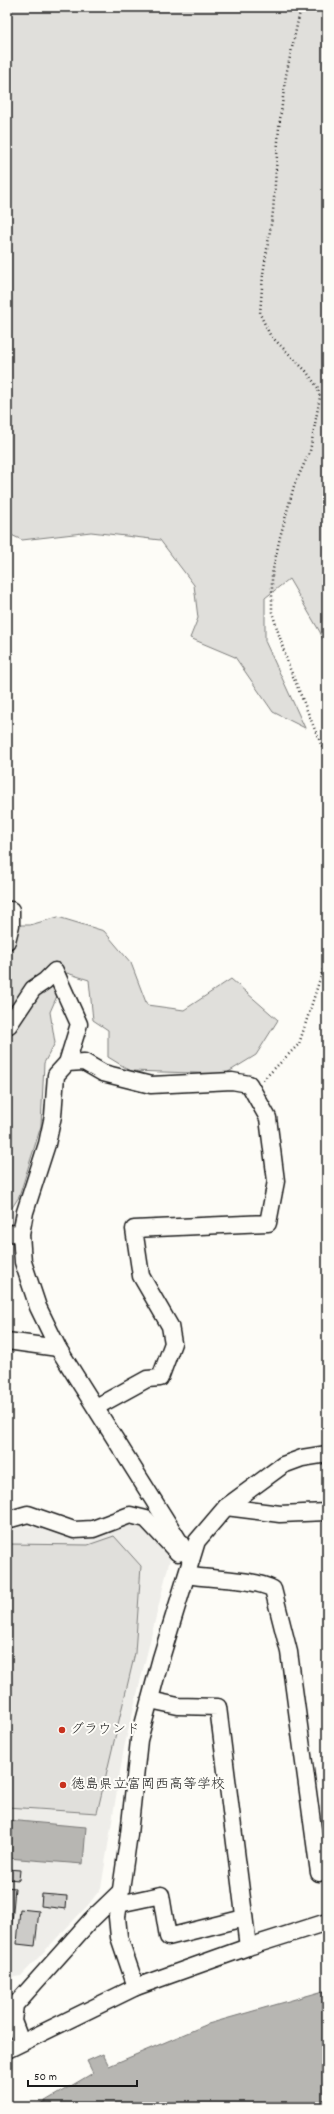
<svg xmlns="http://www.w3.org/2000/svg" width="334" height="2114" font-family="Dekko,'Klee One',sans-serif">
  <style>
    .built { fill: #eeede9 }
    .green { fill: #e0dfdb; stroke: #7e7e7c }
    .water { fill: #b7b6b2; stroke: #797876 }
    .building { fill: #cccbc8; stroke: #1c1c1c }
    .lines { fill: none; stroke-linecap: round; stroke-linejoin: round }
    .minor-casing { stroke: #1c1c1c; stroke-width: 19 }
    .path { stroke: #1c1c1c; stroke-width: 2.5; stroke-dasharray: 1 3; stroke-linecap: butt }
    .minor { stroke: #fdfcf7; stroke-width: 16 }
    .poi-dot { fill: #c8321e; stroke: #fdfcf7; stroke-width: 1.5 }
    .labels { text-anchor: middle; dominant-baseline: central; stroke-width: 4; stroke-linejoin: round; paint-order: stroke }
    .poi-label { font-size: 14px; fill: #1c1c1c; stroke: #fdfcf7; text-anchor: start }
  </style>
  <rect width="100%" height="100%" fill="#fdfcf7"/>
  <filter id="ink" filterUnits="userSpaceOnUse"><feTurbulence type="fractalNoise" baseFrequency=".025" numOctaves="2"/><feDisplacementMap in="SourceGraphic" scale="8" xChannelSelector="R" yChannelSelector="G"/><feConvolveMatrix kernelMatrix="1 2 1 2 8 2 1 2 1" color-interpolation-filters="sRGB"/></filter>
  <g filter="url(#ink)">
    <path class="built" d="M116 1523 143 1525 170 1559 124 1748 101 1888 89 1904 21 1976 7 1978V1532L21 1526 48 1528Z"/>
    <g class="green">
      <path d="M7 7H327V649L320 632 289 579 265 598V641L305 728 273 712 235 657 190 638 198 618 194 585 160 540 91 532 22 540 7 533Z"/>
      <path d="M58 917 104 931 131 963 147 1005 184 1010 231 979 278 1020 256 1055 225 1074 131 1071 108 1057V1030L93 1020 89 980 67 973 50 1012 55 1043 44 1063 41 1126 19 1197 7 1215V925H30Z"/>
      <path d="M114 1536 141 1566 135 1653 97 1813 7 1807V1544L88 1545Z"/>
    </g>
    <g class="water">
      <path d="M7 1820 86 1827 83 1864 7 1858Z"/>
      <path d="M327 1990V2107H35L93 2073 87 2061 103 2054 109 2066 208 2024Z"/>
    </g>
    <g class="building">
      <path d="M7 1869 20 1870 19 1880 7 1879Z"/>
      <path d="M7 1887 15 1888 9 1956H7Z"/>
      <path d="M42 1894 67 1896 66 1909 41 1906Z"/>
      <path d="M20 1909 39 1911 35 1946 17 1944Z"/>
    </g>
    <g class="lines">
      <defs>
        <g id="minor">
          <path d="M7 910H11V925L7 941"/>
          <path d="M7 1021 9 1025 33 989 45 981 55 971 79 1024 67 1063 56 1075 53 1116 47 1144 25 1212 21 1234 23 1262 38 1307 58 1348 191 1560"/>
          <path d="M67 1063 84 1062 103 1073 151 1085 232 1081 249 1084 268 1118 276 1181 268 1223 134 1229 141 1276 170 1326 173 1343 160 1378 147 1379 96 1407"/>
          <path d="M7 1233 21 1234"/>
          <path d="M7 1341 58 1348"/>
          <path d="M226 1507 280 1514 327 1512"/>
          <path d="M7 1520 28 1514 74 1530 93 1529 130 1515 146 1519 178 1553"/>
          <path d="M187 1575C212 1580 253 1578 273 1589L289 1652 319 1873"/>
          <path d="M150 1700 178 1706 218 1707 248 1947"/>
          <path d="M119 1904 161 1895 168 1937 244 1918"/>
          <path d="M136 1987 119 1937 117 1917 129 1834 139 1740 161 1658 197 1541 226 1507 283 1465 302 1458 327 1454"/>
          <path d="M21 2042 13 2021 15 2005 91 1920 120 1892"/>
          <path d="M7 2050 136 1987 248 1947 327 1922"/>
        </g>
      </defs>
      <use href="#minor" class="minor-casing"/>
      <g class="path">
        <path d="M301 7 286 75 279 127 273 212 263 274 260 314 270 335 306 371 318 388 320 397 310 451 294 486 280 537 272 574V612L288 664 327 759"/>
        <path d="M263 1080 299 1044 327 957"/>
      </g>
      <use href="#minor" class="minor"/>
    </g>
  </g>
  <g class="poi-dot">
    <circle cx="62" cy="1730" r="4"/>
    <circle cx="63" cy="1785" r="4"/>
  </g>
  <g class="labels">
    <g class="poi-label">
      <text x="70" y="1730">グラウンド</text>
      <text x="71" y="1785">徳島県立富岡西高等学校</text>
    </g>
  </g>
  <rect width="334" height="2114" fill="none" stroke="#fdfcf7" stroke-width="24"/>
  <rect x="12" y="12" width="310" height="2090" fill="none" stroke="#1c1c1c" stroke-width="1.5" filter="url(#ink)"/>
  <path d="M28 2080v6h109v-6" fill="none" stroke="#1c1c1c" stroke-width="2"/>
  <text x="34" y="2080" font-size="12" fill="#1c1c1c" stroke="#fdfcf7" stroke-width="3" paint-order="stroke">50 m</text>
</svg>
